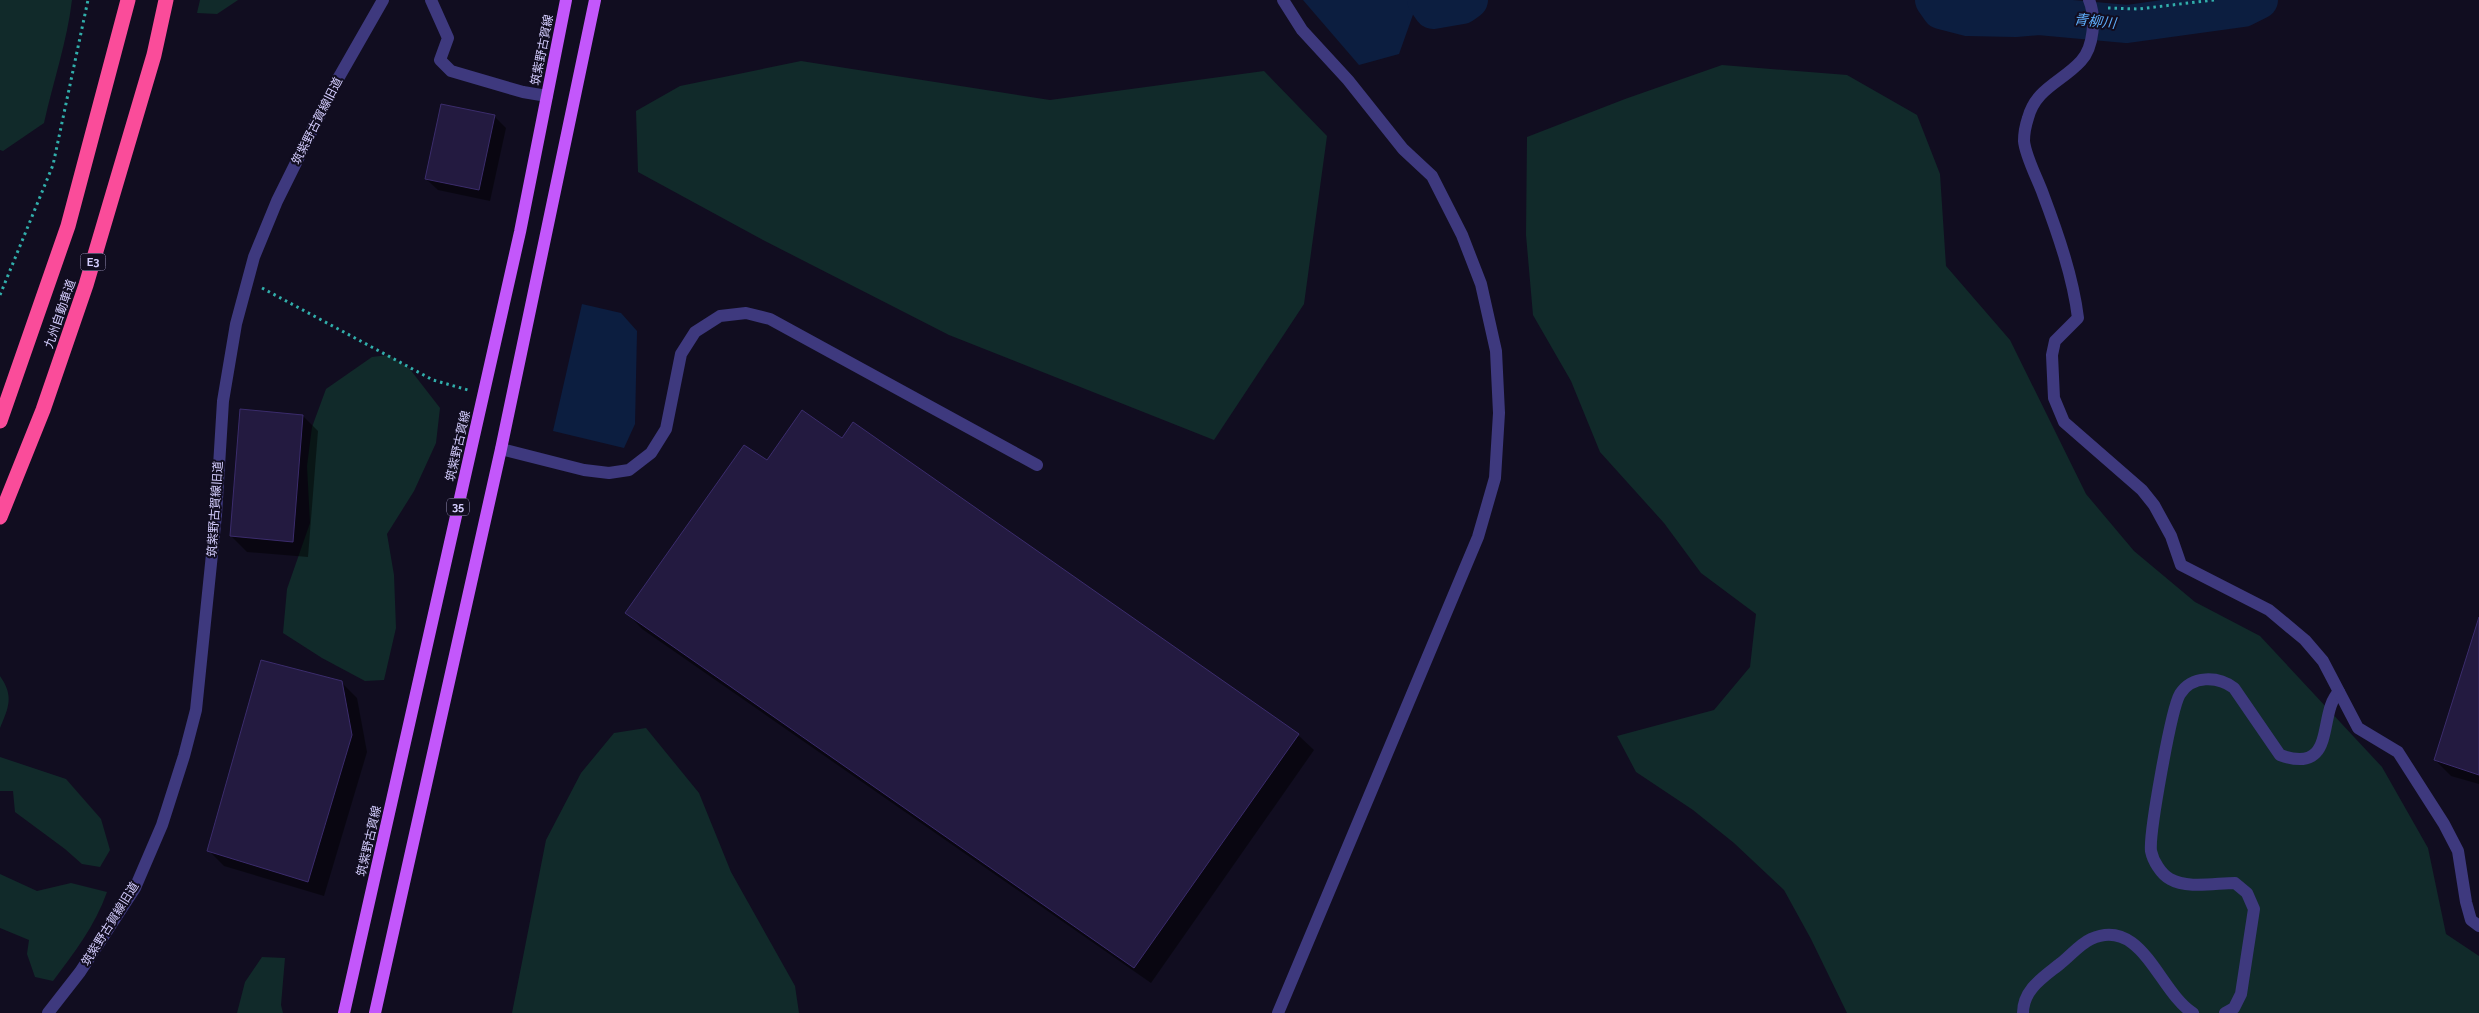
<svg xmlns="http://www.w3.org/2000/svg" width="2479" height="1013" font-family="Raleway,'Noto Sans JP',sans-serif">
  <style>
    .green { fill: #112a2a }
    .water { fill: #0c1e40 }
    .shadow { fill: #0007 }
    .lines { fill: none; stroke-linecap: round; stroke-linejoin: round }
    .river { stroke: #0c1e40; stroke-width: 38 }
    .building { fill: #231a40; stroke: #3b2c6c }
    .path { stroke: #31aeab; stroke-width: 3; stroke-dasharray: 2.5 4; stroke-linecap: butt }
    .service { stroke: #3e397e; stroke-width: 12 }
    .minor { stroke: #3e397e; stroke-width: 12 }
    .tertiary { stroke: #3e397e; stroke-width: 12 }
    .primary { stroke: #c357fb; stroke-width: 12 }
    .motorway { stroke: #fa4c9a; stroke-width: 15 }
    .labels { text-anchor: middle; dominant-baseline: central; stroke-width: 4; stroke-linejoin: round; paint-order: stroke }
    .shield { fill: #110d20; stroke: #9a93bb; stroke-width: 1 }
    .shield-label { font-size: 11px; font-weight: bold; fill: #d4cdfe }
    .street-label { font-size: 12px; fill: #d4cdfe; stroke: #110d20 }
    .water-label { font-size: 14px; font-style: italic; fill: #5eaefb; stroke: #110d20 }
  </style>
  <rect width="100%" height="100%" fill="#110d20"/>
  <g class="green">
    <path d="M0 0H72C67 42 53 82 44 123L3 151 0 150Z"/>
    <path d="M200 0H238L217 14 197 13Z"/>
    <path d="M801 61 1050 100 1264 71 1327 136 1304 304 1214 440 949 335 763 240 638 172 636 111 680 86Z"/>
    <path d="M1722 65 1847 75 1917 115 1940 174 1946 266 2010 340 2086 494 2134 551 2195 602 2260 636 2382 767 2428 848 2446 934 2479 956V1013H1847L1811 939 1784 890 1734 843 1693 810 1636 772 1617 736 1714 710 1750 667 1756 614 1701 573 1664 523 1600 452 1571 381 1533 315 1526 235 1527 137 1625 99Z"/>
    <path d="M388 355 409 368 440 408 436 443 414 491 387 534 394 575 396 628 384 680 365 681 322 658 283 633 287 589 310 523 307 466 312 427 326 389 372 357Z"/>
    <path d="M0 676C14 696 9 707 0 728Z"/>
    <path d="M646 728 699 793 731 872 795 986 799 1013H512L546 840 581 773 614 733Z"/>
    <path d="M0 757 66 779 101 819 110 850 100 867 82 864 65 849 15 812 13 791H0Z"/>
    <path d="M0 874 37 891 71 883 107 892C95 926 74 953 53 981L35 977 27 954 29 940 0 928Z"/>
    <path d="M262 957 285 958 281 1005 283 1013H237L245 982Z"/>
  </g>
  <g class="water">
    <path d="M1303 0H1409L1415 9 1399 54 1359 65Z"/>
    <path d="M582 304 621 313 637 331 635 424 624 448 553 431Z"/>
  </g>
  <g class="shadow">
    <path d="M494 116 506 128 490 201 438 190 426 179Z"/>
    <path d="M303 416 318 431 308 557 247 552 231 536Z"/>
    <path d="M853 424 1298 735 1314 750 1151 983 642 629 627 613 767 462 842 440Z"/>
    <path d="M2479 621V784L2451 776 2435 760Z"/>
    <path d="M341 682 357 698 367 752 324 896 224 866 208 850Z"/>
  </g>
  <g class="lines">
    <g class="river">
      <path d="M1426 0 1433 10 1462 5 1469 0"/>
      <path d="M1934 0 1941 10 1968 17 2015 18 2039 16 2127 24 2243 8 2259 0"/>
    </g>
  </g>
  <g class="building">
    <path d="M441 104 495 115 479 190 425 179Z"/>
    <path d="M240 409 303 415 293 542 230 536Z"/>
    <path d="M802 410 842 438 853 422 1299 734 1134 968 625 613 744 445 767 460Z"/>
    <path d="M2479 617V775L2434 760Z"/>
    <path d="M261 660 342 681 352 735 308 882 207 851Z"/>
  </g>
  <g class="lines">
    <g class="path">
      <path d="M2108 8 2138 9 2214 0"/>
      <path d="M262 288 433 380 468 390"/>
      <path d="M0 295 53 165 88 0"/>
    </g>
    <g class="service">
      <path d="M501 449 584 470 609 473 629 470 651 453 666 429 681 354 695 332 720 316 746 313 770 319 1037 465"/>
      <path d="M2023 1013C2023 989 2044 977 2061 963 2070 956 2080 944 2091 939 2142 916 2159 992 2193 1013"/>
      <path d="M2225 1013 2234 1008 2241 994 2254 909 2247 893 2235 883C2216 883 2187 889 2170 879 2161 874 2153 861 2151 851 2149 834 2171 709 2180 694 2192 675 2218 676 2234 688L2280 755C2338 776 2317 712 2339 692"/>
    </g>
    <g class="minor">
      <path d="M431 0 448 38 440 60 451 71 523 92 547 96"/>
      <path d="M2089 0C2096 17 2094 47 2081 61 2062 82 2036 88 2028 118 2026 124 2024 134 2024 141 2025 155 2038 180 2043 194 2058 234 2073 277 2078 318L2055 341 2052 355 2054 398 2064 422 2142 490 2154 505 2171 536 2181 565 2269 610 2305 640 2323 661 2358 728 2398 752 2444 824 2458 851 2466 902 2471 920 2479 926"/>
    </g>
    <g class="tertiary">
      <path d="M48 1013 80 972 135 888 162 825 184 756 196 710 216 515 223 401 236 324 254 257 277 201 335 84 383 0"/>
      <path d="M1278 1013 1478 537 1495 478 1499 413 1496 351 1481 284 1462 235 1432 176 1403 149 1348 80 1302 30 1283 0"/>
    </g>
    <g class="primary">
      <path d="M344 1013 520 232 566 0"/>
      <path d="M375 1013 501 449 595 0"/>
    </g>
    <g class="motorway">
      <path d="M0 421 68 226 128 0"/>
      <path d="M0 517 43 410 86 285 154 55 166 0"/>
    </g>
  </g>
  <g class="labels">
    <g class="shield">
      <rect x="80.5" y="253.5" width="25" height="17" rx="4"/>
      <rect x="447" y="498.5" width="22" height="17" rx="4"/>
    </g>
    <g class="shield-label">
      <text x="93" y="262">E3</text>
      <text x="458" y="507">35</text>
    </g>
    <g class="street-label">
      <text transform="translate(542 50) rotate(-79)">筑紫野古賀線</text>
      <text transform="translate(317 121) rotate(-63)">筑紫野古賀線旧道</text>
      <text transform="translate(60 314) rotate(-71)">九州自動車道</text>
      <text transform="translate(458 446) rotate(-77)">筑紫野古賀線</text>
      <text transform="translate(215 509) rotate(-86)">筑紫野古賀線旧道</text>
      <text transform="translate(369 841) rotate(-77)">筑紫野古賀線</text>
      <text transform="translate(110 924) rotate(-58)">筑紫野古賀線旧道</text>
    </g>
    <g class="water-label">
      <text transform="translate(2095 21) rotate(6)">青柳川</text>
    </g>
  </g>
</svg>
